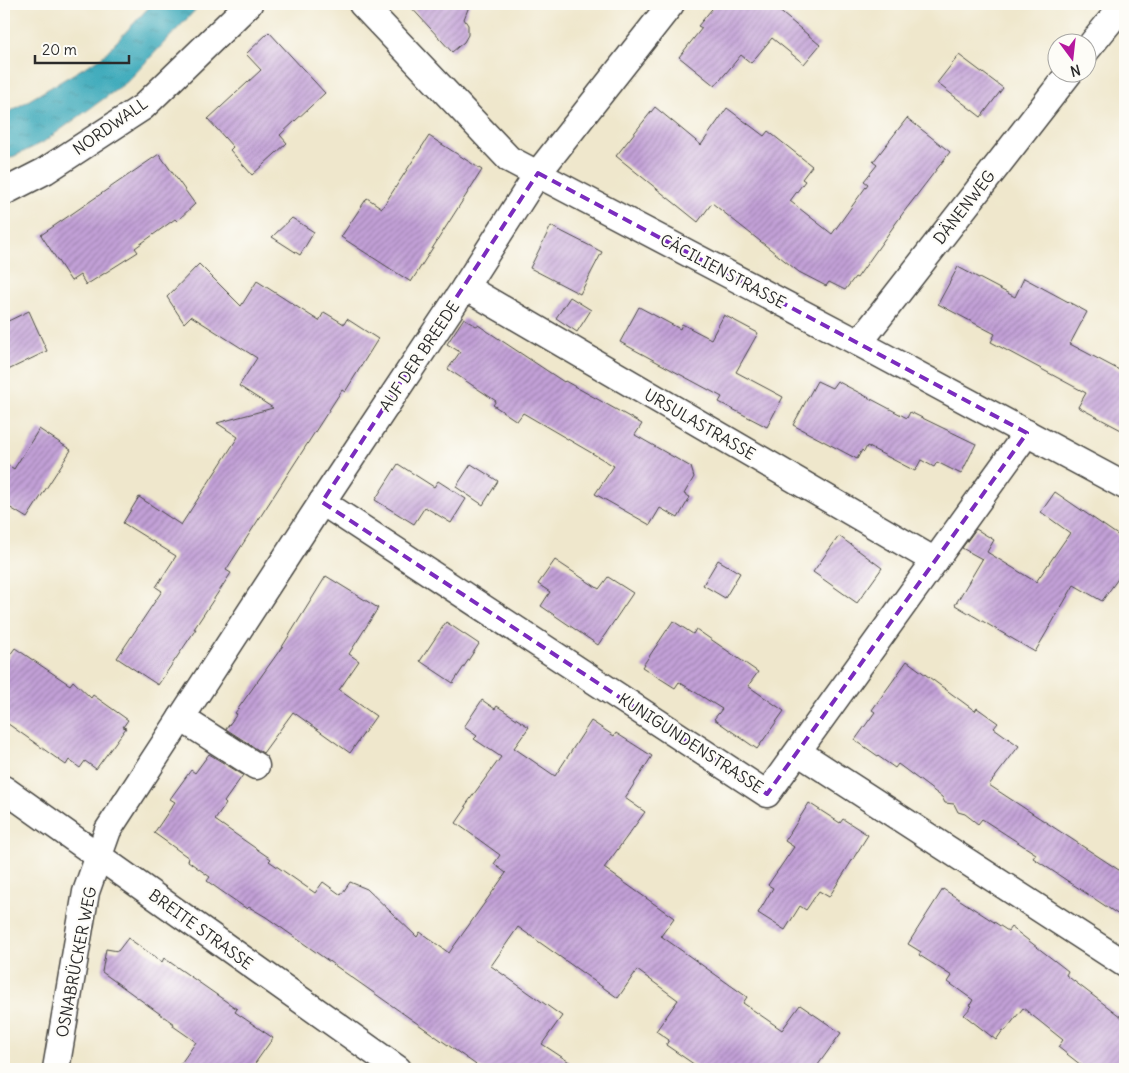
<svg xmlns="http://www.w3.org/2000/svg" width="1129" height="1073" font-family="Delius,sans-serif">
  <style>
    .water { fill: url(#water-ripples); stroke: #336a72 }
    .building { fill: url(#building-hatch) }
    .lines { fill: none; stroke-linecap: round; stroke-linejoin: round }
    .street-casing { stroke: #484743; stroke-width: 29 }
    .street { stroke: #fff; stroke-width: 26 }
    .marked { fill: none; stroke: #7b2cbf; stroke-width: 4; stroke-dasharray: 10 6; stroke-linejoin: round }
    .labels { text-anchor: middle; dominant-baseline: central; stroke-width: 4.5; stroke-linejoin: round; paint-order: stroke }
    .street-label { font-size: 16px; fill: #2b2b2b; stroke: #fdfcf7 }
  </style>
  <defs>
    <pattern id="water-ripples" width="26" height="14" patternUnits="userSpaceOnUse" patternTransform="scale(1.25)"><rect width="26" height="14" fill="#3ba9ba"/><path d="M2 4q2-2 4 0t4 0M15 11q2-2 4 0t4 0" fill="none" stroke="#328a97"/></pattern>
    <pattern id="building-hatch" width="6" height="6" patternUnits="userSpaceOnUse" patternTransform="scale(1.25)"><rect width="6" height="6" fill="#c2a0d7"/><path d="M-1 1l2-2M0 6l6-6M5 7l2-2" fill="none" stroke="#9e83af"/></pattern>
  </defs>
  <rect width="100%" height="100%" fill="#fdfcf7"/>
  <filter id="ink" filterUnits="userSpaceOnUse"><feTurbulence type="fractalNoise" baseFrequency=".02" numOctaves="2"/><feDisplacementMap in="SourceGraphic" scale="10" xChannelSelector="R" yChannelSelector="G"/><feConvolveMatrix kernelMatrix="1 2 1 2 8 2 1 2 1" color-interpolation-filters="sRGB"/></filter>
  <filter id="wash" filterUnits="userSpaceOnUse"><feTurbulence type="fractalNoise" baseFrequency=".0096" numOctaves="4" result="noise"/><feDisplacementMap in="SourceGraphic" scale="20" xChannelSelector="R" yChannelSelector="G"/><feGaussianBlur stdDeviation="1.12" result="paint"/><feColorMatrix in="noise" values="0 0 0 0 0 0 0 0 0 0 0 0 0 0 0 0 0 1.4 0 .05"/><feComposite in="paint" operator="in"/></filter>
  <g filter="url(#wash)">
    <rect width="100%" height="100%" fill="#efe7cc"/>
    <path class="water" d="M152 4H201L127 82 42 143 4 161V115L102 57Z"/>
    <g id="blocks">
      <g class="building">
        <path d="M408 4H470L464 19 468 25V35L464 42 452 52Z"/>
        <path d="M716 4H771L820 45 804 64 772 38 751 63 741 55 715 86 679 57 702 28 698 26Z"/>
        <path d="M269 32 325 93 280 135 287 143 252 175 230 150 233 147 208 119 261 70 246 54Z"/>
        <path d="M959 55 1003 88 981 117 937 83Z"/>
        <path d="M655 107 701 145 727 108 764 136 768 131 812 166 802 179 805 181 790 201 832 234 868 184 864 181 877 165 873 162 907 118 950 152 903 213 857 278 855 277 845 290 829 282 826 286 799 272 712 203 698 222 616 156Z"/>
        <path d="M429 136 482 170 411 282 341 237 367 198 382 208Z"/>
        <path d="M159 154 195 204 177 221 175 219 135 248 138 252 86 285 80 275 71 281 41 235Z"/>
        <path d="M292 218 314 232 300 255 272 237Z"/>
        <path d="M551 226 602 252 580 294 530 268Z"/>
        <path d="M199 264 241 306 257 281 319 321 324 312 344 324 347 319 378 339 345 392 342 390 226 570 231 573 194 629H196L158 685 117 658 162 591 156 587 176 556 123 523 139 497 181 525 238 437 217 423 273 408 239 386 257 358 191 316 184 323 167 297Z"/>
        <path d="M958 267 1015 297 1024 278 1087 312 1070 344 1125 373V432L1078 407 1086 393 991 342 995 334 938 304Z"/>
        <path d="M570 297 591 310 577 332 556 318Z"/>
        <path d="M639 307 680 329 682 324 711 339 724 315 758 333 736 372 783 397 767 427 719 402 722 397 620 342Z"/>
        <path d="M29 311 47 351 4 372V323Z"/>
        <path d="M464 318 476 326 478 325 564 382 565 381 642 424 635 435 691 467 694 477 684 494 690 497 678 518 660 508 650 525 595 494 614 466 523 413 517 421 493 405 496 401 448 369 460 352 447 344Z"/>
        <path d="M817 381 832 388 837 381 907 418 910 412 976 444 961 474 937 462 934 467 921 460 915 471 867 446 864 452 862 450 857 459 793 425Z"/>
        <path d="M39 429 71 450 27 518 4 504V462L14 469Z"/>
        <path d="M398 464 434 487 438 481 466 499 451 523 425 507 414 524 375 500Z"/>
        <path d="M471 464 498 481 483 505 456 487Z"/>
        <path d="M1055 492 1125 540V569L1102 601 1074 585 1035 652 955 605 983 558 982 559 962 548 976 529 994 540 987 552 1036 582 1070 533 1041 512Z"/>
        <path d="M839 536 882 568 857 603 813 572Z"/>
        <path d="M555 560 599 589 608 577 633 593 598 645 541 606 550 592 538 584Z"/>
        <path d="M718 560 740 573 725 598 703 585Z"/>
        <path d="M326 576 378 608 349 654 359 661 339 690 376 716 350 753 293 712 263 753 226 729 237 714 235 713 282 647Z"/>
        <path d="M673 621 693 634 696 629 758 672 748 686 784 711 757 749 714 719 722 709 679 682 675 688 642 667Z"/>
        <path d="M446 622 479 644 453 683 420 661Z"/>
        <path d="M15 648 70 685 73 681 91 698 93 695 128 720 123 727 126 728 96 769 85 761 80 768 69 760 66 765 4 721V663Z"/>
        <path d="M907 661 975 711 977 708 998 723 994 728 1019 746 989 785 1125 874V919L1033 858 1036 854 982 819 978 824 965 814 958 812 954 804 945 803 942 797 898 764 895 768 855 740 875 712 872 710Z"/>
        <path d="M482 700 495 709 497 706 529 727 514 748 555 776 591 721 614 736 616 733 652 756 625 798 645 812 604 868 674 918 661 936 747 997 743 1003 782 1030 800 1005 841 1033 815 1069H701L666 1045 669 1040 656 1031 678 1000 637 970 618 998 518 927 491 966 562 1016 542 1044 580 1069H482L266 917 249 907 247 909 207 881 210 877 188 861 189 858 154 833 175 802 170 799 191 770 195 773 209 754 243 775 224 802 226 804 215 820 271 859 269 861 315 893 323 882 341 895 350 882 367 889 417 937 420 932 449 953 506 873 494 864 500 855 456 823 467 807 465 806 501 757 474 739 477 736 464 727Z"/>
        <path d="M809 803 840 823 843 819 868 835 829 897 819 891 806 910 800 906 785 930 758 913 773 888 768 885 794 847 785 841Z"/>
        <path d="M943 889 1008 931 1011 927 1068 971 1066 975 1125 1020V1069H1086L1058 1047 1063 1040 1023 1008 1005 1031 1003 1030 996 1040 964 1015 972 1006 970 1005 973 1000 948 982 952 976 919 955 921 952 908 944Z"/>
        <path d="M128 938 162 962 164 958 237 1009 235 1012 273 1038 251 1069H177L196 1042 173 1026 174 1024 102 972 106 949 118 951Z"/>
      </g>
    </g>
  </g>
  <g filter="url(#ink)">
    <use href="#blocks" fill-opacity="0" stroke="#484743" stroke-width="1"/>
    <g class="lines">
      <defs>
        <g id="street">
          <path d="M362 4 509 159 859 343 1125 486"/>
          <path d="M1086 51 1124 4"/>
          <path d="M4 192 45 171 143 107 249 4"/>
          <path d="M465 287 935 561"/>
          <path d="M859 343 1070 72"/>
          <path d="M322 502 767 794 1027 433"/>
          <path d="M181 718 256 766"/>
          <path d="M798 752 1125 964"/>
          <path d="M4 789 398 1069"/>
          <path d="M56 1069 86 892 108 830 322 502 465 287 538 173 671 4"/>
        </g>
      </defs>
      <use href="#street" class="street-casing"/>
      <use href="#street" class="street"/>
    </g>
  </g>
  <path class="marked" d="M538 173 1027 433 767 794 322 502Z"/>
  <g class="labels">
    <g class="street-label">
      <text transform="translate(110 126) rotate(-35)">NORDWALL</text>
      <text transform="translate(964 207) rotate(-52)">DÄNENWEG</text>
      <text transform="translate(723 271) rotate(28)">CÄCILIENSTRASSE</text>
      <text transform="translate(419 356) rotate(-56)">AUF DER BREEDE</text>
      <text transform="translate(700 424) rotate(30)">URSULASTRASSE</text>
      <text transform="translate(691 743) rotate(33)">KUNIGUNDENSTRASSE</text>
      <text transform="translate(201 929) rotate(36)">BREITE STRASSE</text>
      <text transform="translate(76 962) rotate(-79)">OSNABRÜCKER WEG</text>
    </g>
  </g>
  <rect width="1129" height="1073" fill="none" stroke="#fdfcf7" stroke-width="20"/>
  <g transform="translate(1072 58) rotate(165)"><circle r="24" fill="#fdfcf7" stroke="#a9a8a5"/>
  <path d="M0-4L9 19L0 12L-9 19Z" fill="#b5179e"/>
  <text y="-8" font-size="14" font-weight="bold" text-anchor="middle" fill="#2b2b2b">N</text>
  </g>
  <path d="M35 55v8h94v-8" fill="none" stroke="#2b2b2b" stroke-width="2.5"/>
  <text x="42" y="55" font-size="15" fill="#2b2b2b" stroke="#fdfcf7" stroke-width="4" paint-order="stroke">20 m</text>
</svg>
